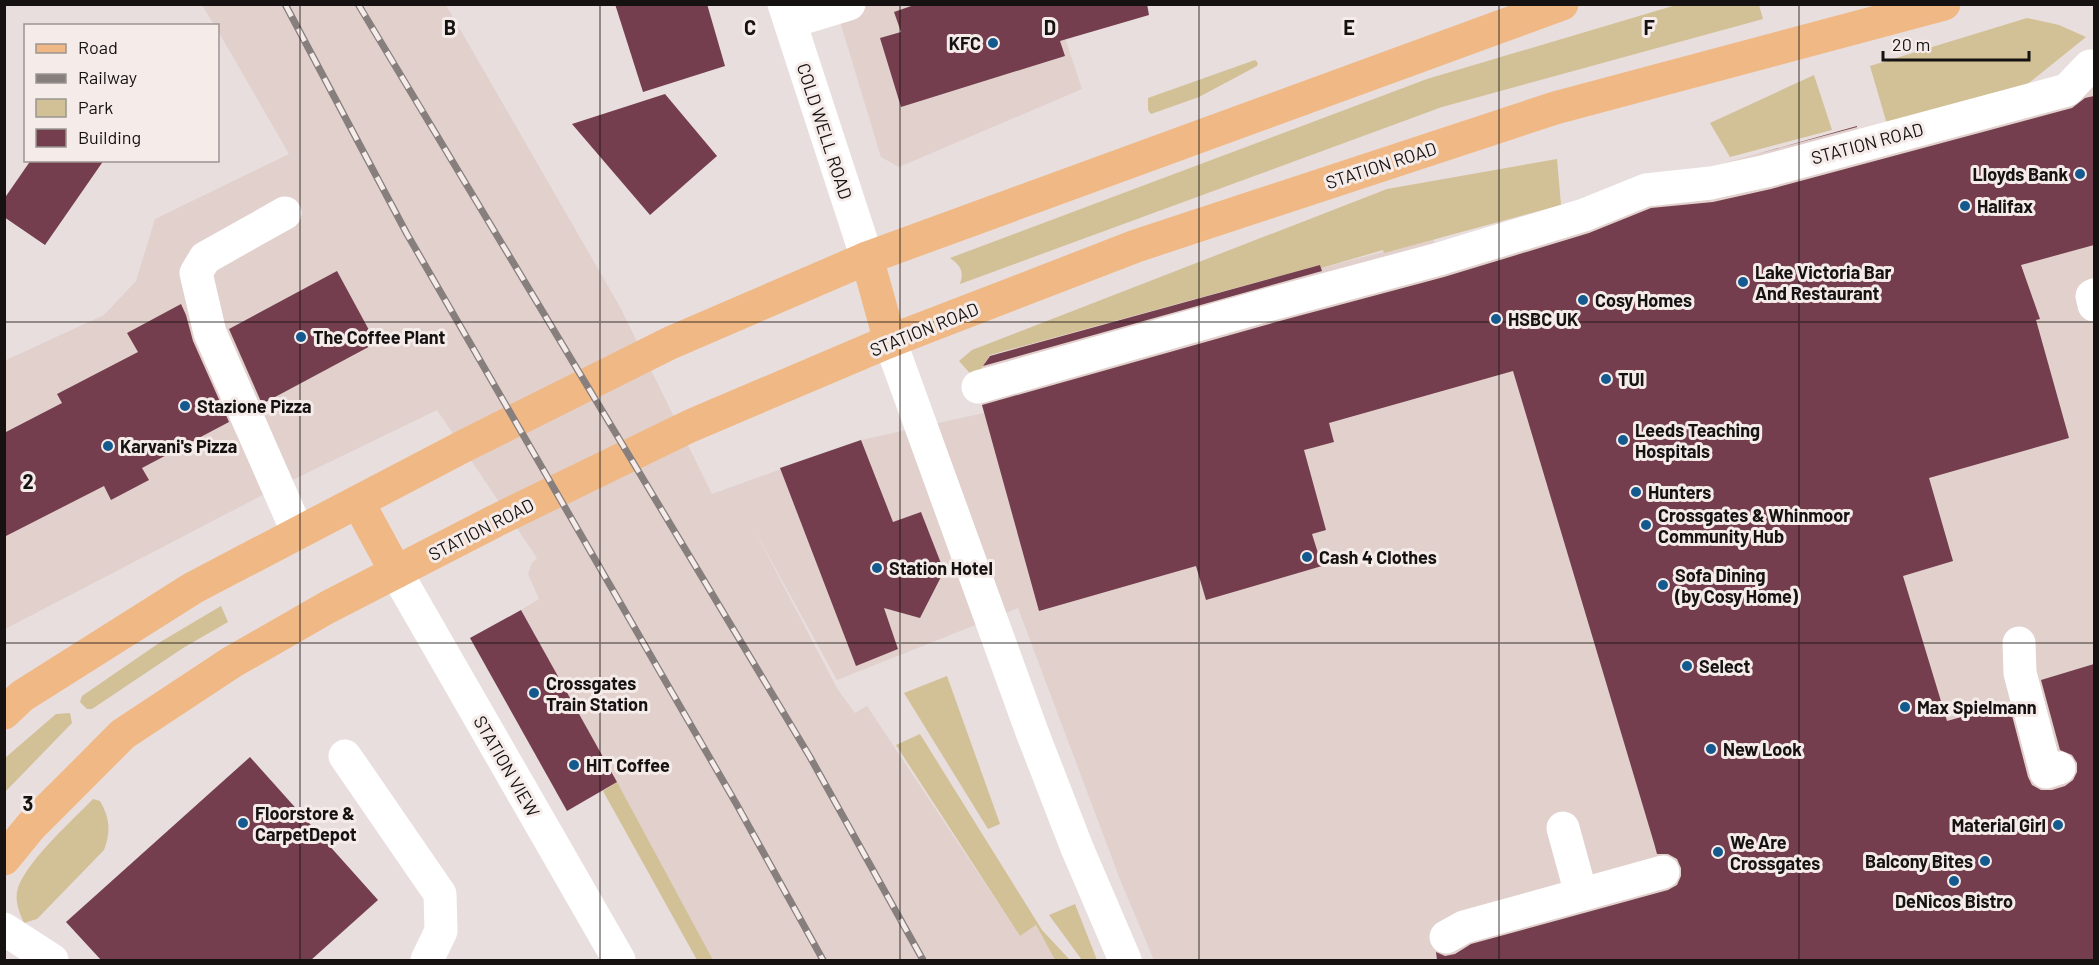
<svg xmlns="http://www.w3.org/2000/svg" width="2099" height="965" font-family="Barlow,sans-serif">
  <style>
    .built { fill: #e1d0cc }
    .green { fill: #d2c096 }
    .building { fill: #743e4e }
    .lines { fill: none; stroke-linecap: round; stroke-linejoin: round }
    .minor { stroke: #fff; stroke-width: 33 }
    .major { stroke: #f0b884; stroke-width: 33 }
    .rail-casing { stroke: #867f7e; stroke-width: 7 }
    .rail { stroke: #f5ecea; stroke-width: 4.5; stroke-dasharray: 14; stroke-linecap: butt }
    .grid { fill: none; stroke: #151211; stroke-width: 1.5; stroke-opacity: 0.55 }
    .poi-dot { fill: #155a8e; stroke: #f5ecea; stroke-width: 2 }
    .labels { text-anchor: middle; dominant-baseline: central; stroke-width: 6; stroke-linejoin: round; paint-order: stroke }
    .poi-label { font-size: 18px; font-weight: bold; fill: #151211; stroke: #f5ecea; text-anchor: start }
    .street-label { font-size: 18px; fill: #151211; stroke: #f5ecea }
    .grid-label { font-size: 20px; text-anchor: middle; font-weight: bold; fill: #151211; stroke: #f5ecea; stroke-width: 6; stroke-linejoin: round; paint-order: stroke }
  </style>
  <rect width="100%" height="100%" fill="#e8dedd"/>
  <g class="built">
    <path d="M202 5H446L620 307 712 494 861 440 984 413 975 379 990 356 1320 265 1321 268 1433 239 1435 244 1857 126 1858 131 2094 66V960H1154L1121 882 1018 608 837 680 752 526 838 690 855 713 867 706 1020 936 1036 925 1055 960H713L617 782 521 610 539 599 528 574 532 563 537 558 437 410 278 487 5 629 4 361 104 315 136 281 155 219 289 154 218 31V26L214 25Z"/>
    <path d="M835 5H1054L1082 89 899 167 881 157Z"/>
  </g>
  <g class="green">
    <path d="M1676 5H1759L1763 19 1442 107 960 284C964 271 961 266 950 258L1427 79Z"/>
    <path d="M2027 18 2059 25 2086 37 2009 99 1889 131 1870 66Z"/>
    <path d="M1255 60 1258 63 1257 66 1199 97 1151 114 1148 110V98Z"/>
    <path d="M1814 75 1832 130 1730 157 1710 123Z"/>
    <path d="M1557 159 1561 205 1384 253 1383 250 1321 268 1320 265 990 355 975 379 959 361 972 350 1387 189Z"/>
    <path d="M221 606 228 622 183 648 92 709H87L80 702 82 696 162 641Z"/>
    <path d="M947 676 1000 824 988 829 904 693Z"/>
    <path d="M70 713 72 723 5 792V758L56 714Z"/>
    <path d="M920 734 1042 930 1070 960H1055L1036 925 1020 936 896 745Z"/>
    <path d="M617 782 713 960H697L603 791Z"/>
    <path d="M93 799 100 801C110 818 111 832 104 850L37 919 24 923C20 914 15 903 17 892 22 865 73 820 93 799Z"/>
    <path d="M1075 904 1097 960H1082L1049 915Z"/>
  </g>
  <g class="building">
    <path d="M615 4H707L725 66 643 92Z"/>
    <path d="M917 4H1147L1149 15 1060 41 1065 56 901 107 880 38 901 32 894 12Z"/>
    <path d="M665 94 717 156 650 215 572 124Z"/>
    <path d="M2094 96V245L2021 265 2040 319 2036 320 2069 438 1929 478 1953 561 1903 576 1947 721 2009 704 2028 777 2032 785 2041 790H2052L2065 786 2073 780 2077 772V763L2072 755 2060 750 2041 680 2094 664V960H1437L1436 952 1445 956 1455 954 1471 944 1668 890 1677 885 1681 876V868L1677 859 1668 854H1657L1654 843 1513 371 1329 423 1334 442 1304 450 1326 530 1312 534 1322 566 1206 600 1196 566 1039 611 982 405 1276 322 1444 277 1589 233 1651 208 1713 202 1771 189 2072 108 2085 98Z"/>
    <path d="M1857 126V127L1757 154 1793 144Z"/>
    <path d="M31 160H104L45 245 4 217V199Z"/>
    <path d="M1320 265 1322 271 983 366 990 356Z"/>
    <path d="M337 271 376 343 262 404 229 329Z"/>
    <path d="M181 304 186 315 193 341 229 422 142 468 149 480 111 500 104 486 4 537V433L62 403 57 394 138 352 127 333Z"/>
    <path d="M861 440 893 522 921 512 944 571 920 618 884 608 898 649 856 666 780 468Z"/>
    <path d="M521 610 617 782 567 811 470 638Z"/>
    <path d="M250 757 378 900 311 960H101L66 922Z"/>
  </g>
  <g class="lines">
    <g class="minor">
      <path d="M784 4 867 258"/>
      <path d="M790 22 849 4"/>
      <path d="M285 213 205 258 196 273 210 333 298 533"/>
      <path d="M2094 295 2092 296 2094 305"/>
      <path d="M890 341 1032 732 1077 848 1125 960"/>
      <path d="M978 387 1271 304 1439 259 1584 215 1646 190 1711 183 1766 171 2067 90 2090 66"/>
      <path d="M396 572 619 960"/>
      <path d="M2019 643 2020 673 2046 772 2059 768"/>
      <path d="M345 756 440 894 441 931 427 960"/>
      <path d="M1563 828 1581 894"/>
      <path d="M4 929 52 960"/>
      <path d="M1446 937 1464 927 1663 872"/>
    </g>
    <g class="major">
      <path d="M867 258 890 341"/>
      <path d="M358 502 396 572"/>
      <path d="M4 713 22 696 193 588 464 446 670 343 867 258 1562 4"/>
      <path d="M4 859 31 826 123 734 232 662 328 607 495 521 690 426 890 341 1136 246 1555 108 1944 4"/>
    </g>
    <defs>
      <g id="rail">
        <path d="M285 4 407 234 737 805 823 960"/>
        <path d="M358 4 810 757 923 960"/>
      </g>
    </defs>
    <use href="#rail" class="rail-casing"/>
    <use href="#rail" class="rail"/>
  </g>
  <path class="grid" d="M300 4V960M600 4V960M900 4V960M1199 4V960M1499 4V960M1799 4V960M4 322H2094M4 643H2094"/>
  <g class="poi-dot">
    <circle cx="993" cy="43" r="6"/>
    <circle cx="2080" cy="174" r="6"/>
    <circle cx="1965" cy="206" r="6"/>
    <circle cx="1743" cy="282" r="6"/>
    <circle cx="1583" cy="300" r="6"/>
    <circle cx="1496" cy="319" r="6"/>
    <circle cx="301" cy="337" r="6"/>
    <circle cx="1606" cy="379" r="6"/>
    <circle cx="185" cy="406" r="6"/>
    <circle cx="1623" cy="440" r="6"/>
    <circle cx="108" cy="446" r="6"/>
    <circle cx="1636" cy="492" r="6"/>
    <circle cx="1646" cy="525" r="6"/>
    <circle cx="1307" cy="557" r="6"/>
    <circle cx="877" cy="568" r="6"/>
    <circle cx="1663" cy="585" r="6"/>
    <circle cx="1687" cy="666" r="6"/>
    <circle cx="534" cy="693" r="6"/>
    <circle cx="1905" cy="707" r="6"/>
    <circle cx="1711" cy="749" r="6"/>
    <circle cx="574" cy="765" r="6"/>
    <circle cx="243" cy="823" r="6"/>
    <circle cx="2058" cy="825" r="6"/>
    <circle cx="1718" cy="852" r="6"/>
    <circle cx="1985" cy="861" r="6"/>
    <circle cx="1954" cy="881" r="6"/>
  </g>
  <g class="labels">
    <g class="poi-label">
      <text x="981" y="43" text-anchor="end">KFC</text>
      <text x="2068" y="174" text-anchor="end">Lloyds Bank</text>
      <text x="1977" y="206">Halifax</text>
      <text x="1755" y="272">Lake Victoria Bar<tspan x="1755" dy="21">And Restaurant</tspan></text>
      <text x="1595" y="300">Cosy Homes</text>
      <text x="1508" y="319">HSBC UK</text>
      <text x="313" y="337">The Coffee Plant</text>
      <text x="1618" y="379">TUI</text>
      <text x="197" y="406">Stazione Pizza</text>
      <text x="1635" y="430">Leeds Teaching<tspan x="1635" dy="21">Hospitals</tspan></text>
      <text x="120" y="446">Karvani's Pizza</text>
      <text x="1648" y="492">Hunters</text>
      <text x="1658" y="515">Crossgates &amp; Whinmoor<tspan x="1658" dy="21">Community Hub</tspan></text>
      <text x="1319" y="557">Cash 4 Clothes</text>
      <text x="889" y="568">Station Hotel</text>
      <text x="1675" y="575">Sofa Dining<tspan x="1675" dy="21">(by Cosy Home)</tspan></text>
      <text x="1699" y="666">Select</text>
      <text x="546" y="683">Crossgates<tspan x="546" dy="21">Train Station</tspan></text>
      <text x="1917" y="707">Max Spielmann</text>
      <text x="1723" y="749">New Look</text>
      <text x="586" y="765">HIT Coffee</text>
      <text x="255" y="813">Floorstore &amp;<tspan x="255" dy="21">CarpetDepot</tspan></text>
      <text x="2046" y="825" text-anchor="end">Material Girl</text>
      <text x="1730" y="842">We Are<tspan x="1730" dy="21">Crossgates</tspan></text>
      <text x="1973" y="861" text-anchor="end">Balcony Bites</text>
      <text x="1954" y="901" text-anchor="middle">DeNicos Bistro</text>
    </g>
    <g class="street-label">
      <text transform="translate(825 131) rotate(72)">COLD WELL ROAD</text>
      <text transform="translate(1867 143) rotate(-15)">STATION ROAD</text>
      <text transform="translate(1381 165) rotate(-18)">STATION ROAD</text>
      <text transform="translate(924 329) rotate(-22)">STATION ROAD</text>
      <text transform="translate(481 529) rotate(-27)">STATION ROAD</text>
      <text transform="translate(507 766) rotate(60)">STATION VIEW</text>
    </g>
  </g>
  <g class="grid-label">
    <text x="450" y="35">B</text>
    <text x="750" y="35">C</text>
    <text x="1050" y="35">D</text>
    <text x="1349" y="35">E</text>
    <text x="1649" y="35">F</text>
    <text x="28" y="489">2</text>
    <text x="28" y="811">3</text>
  </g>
  <rect width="2099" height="965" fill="none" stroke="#151211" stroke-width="12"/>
  <rect x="24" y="24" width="195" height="138" fill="#f5ecea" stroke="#9b9593" stroke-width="1.5"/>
  <rect x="36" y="44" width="30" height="9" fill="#f0b884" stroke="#9b9593" stroke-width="1.5"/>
  <text x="78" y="54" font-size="18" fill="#151211">Road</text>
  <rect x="36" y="74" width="30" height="9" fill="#867f7e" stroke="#9b9593" stroke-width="1.5"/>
  <text x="78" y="84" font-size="18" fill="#151211">Railway</text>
  <rect x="36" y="99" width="30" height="18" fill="#d2c096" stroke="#9b9593" stroke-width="1.5"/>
  <text x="78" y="114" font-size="18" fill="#151211">Park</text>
  <rect x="36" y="129" width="30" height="18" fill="#743e4e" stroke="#9b9593" stroke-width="1.5"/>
  <text x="78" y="144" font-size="18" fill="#151211">Building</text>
  <path d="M1883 51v9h146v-9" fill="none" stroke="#151211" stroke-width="3"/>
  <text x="1892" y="51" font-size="18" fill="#151211" stroke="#f5ecea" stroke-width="4.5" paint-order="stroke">20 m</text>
</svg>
